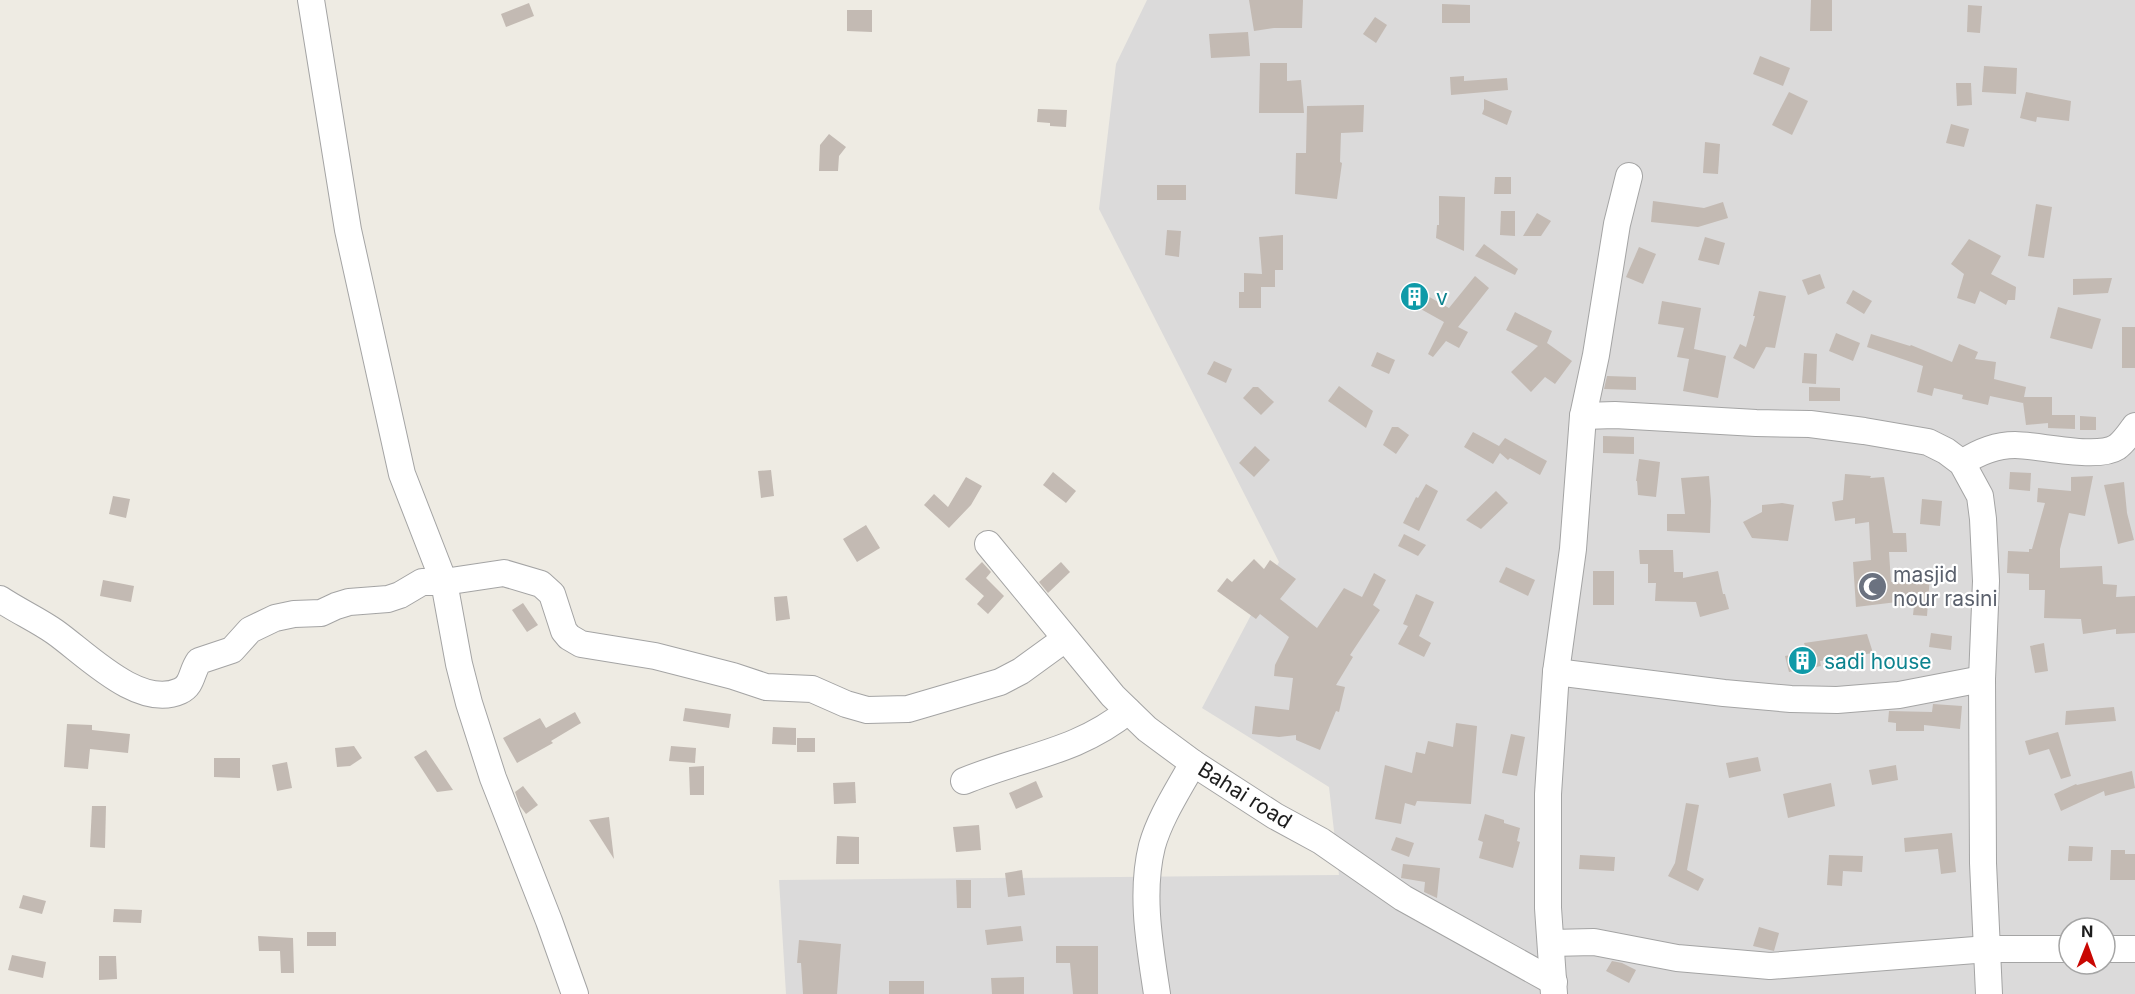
<svg xmlns="http://www.w3.org/2000/svg" width="2135" height="994" font-family="Inter,sans-serif">
  <style>
    .residential { fill: #dbdada; fill-rule: evenodd }
    .building { fill: #c3bab3 }
    .lines { fill: none; stroke-linecap: round; stroke-linejoin: round }
    .minor-casing { stroke: #a4a4a4; stroke-width: 28 }
    .minor { stroke: #fff; stroke-width: 26 }
    .labels { text-anchor: middle; dominant-baseline: central; stroke-width: 4.5; stroke-linejoin: round; paint-order: stroke }
    .culture-label { font-size: 21px; fill: #0d838f; stroke: #fff; text-anchor: start }
    .worship-label { font-size: 21px; fill: #5b616d; stroke: #fff; text-anchor: start }
    .street-label { font-size: 21px; fill: #1d1d1d; stroke: #fff }
  </style>
  <rect width="100%" height="100%" fill="#eeebe3"/>
  <path class="residential" d="M1147 0H2135V994H786L779 880 1339 875 1329 787 1202 708 1279 562 1099 209 1116 64ZM2069 928H2105V964H2069Z"/>
  <g class="building">
    <path d="M1249 0H1303L1302 28H1274L1254 31Z"/>
    <path d="M1811 0H1832V31H1810Z"/>
    <path d="M529 3 534 16 506 27 501 14Z"/>
    <path d="M1442 4 1470 5V23H1442Z"/>
    <path d="M1968 5 1982 6 1980 33 1967 32Z"/>
    <path d="M847 10H872V32L847 31Z"/>
    <path d="M1375 17 1387 25 1376 43 1363 34Z"/>
    <path d="M1248 32 1250 56 1211 58 1209 34Z"/>
    <path d="M1760 56 1790 68 1783 86 1753 74Z"/>
    <path d="M1260 63H1287V81L1301 80 1304 113H1259Z"/>
    <path d="M1984 66 2017 68 2016 94 1982 92Z"/>
    <path d="M1464 76V81L1507 78 1508 90 1451 95 1450 77Z"/>
    <path d="M1956 83H1971L1972 105 1957 106Z"/>
    <path d="M1789 92 1808 101 1792 135 1772 125Z"/>
    <path d="M2026 92 2071 101 2069 121 2037 117 2036 122 2020 118Z"/>
    <path d="M1484 99 1512 111 1507 125 1482 114 1484 109Z"/>
    <path d="M1364 105 1363 132 1341 133 1340 162 1342 163 1337 199 1295 194 1296 153H1306L1307 106Z"/>
    <path d="M1038 109 1067 110 1066 127 1050 126V123L1037 122Z"/>
    <path d="M1951 124 1969 129 1964 147 1946 143Z"/>
    <path d="M829 134 846 147 839 156 838 171H819L820 145Z"/>
    <path d="M1705 142 1720 144 1718 174 1703 173Z"/>
    <path d="M1495 177H1511V194H1494Z"/>
    <rect x="1157" y="185" width="29" height="15"/>
    <path d="M1439 196 1465 197 1464 251 1436 238 1437 225H1439Z"/>
    <path d="M1653 201 1704 208 1723 202 1728 218 1698 227 1651 222Z"/>
    <path d="M2036 204 2052 207 2044 258 2028 256Z"/>
    <path d="M1501 211H1515V236L1500 235Z"/>
    <path d="M1537 213 1551 221 1541 236H1523Z"/>
    <path d="M1167 230 1181 231 1179 257 1165 255Z"/>
    <path d="M1283 235V270H1275V287H1261V308H1239V292H1244V273L1262 274 1259 237Z"/>
    <path d="M1705 237 1725 243 1719 265 1698 260Z"/>
    <path d="M1969 239 2001 256 1991 274 2016 287 2015 300H2008L2006 305 1980 291 1975 304 1957 298 1964 274 1951 264Z"/>
    <path d="M1484 244 1518 269 1515 275 1475 256Z"/>
    <path d="M1639 247 1656 254 1643 284 1626 277Z"/>
    <path d="M1820 274 1825 288 1808 295 1802 280Z"/>
    <path d="M1475 276 1489 288 1458 327 1468 332 1459 348 1446 341 1433 357 1428 354 1444 322 1401 298 1408 285 1449 308Z"/>
    <path d="M2112 278 2108 293 2073 295V279Z"/>
    <path d="M1853 290 1872 301 1864 314 1846 303Z"/>
    <path d="M1759 291 1786 296 1775 348 1766 347 1754 369 1733 358 1740 344 1746 347 1755 316H1753Z"/>
    <path d="M1662 301 1701 308 1694 349 1726 356 1718 398 1683 391 1689 359 1677 357 1684 328 1658 324Z"/>
    <path d="M2058 307 2101 319 2092 349 2050 338Z"/>
    <path d="M1515 312 1552 331 1547 343 1572 361 1555 384 1545 377 1531 392 1511 372 1538 346 1506 330Z"/>
    <rect x="2122" y="327" width="13" height="41"/>
    <path d="M1836 333 1860 343 1853 361 1829 351Z"/>
    <path d="M1871 334 1910 346 1911 345 1952 362 1959 344 1978 352 1975 359 1996 362 1994 379 2026 387 2024 397H2052V415H2075V429L2048 428V423L2026 425 2023 402V403L1990 396 1988 405 1962 399 1963 395 1934 388 1932 396 1917 392 1923 366 1867 347Z"/>
    <path d="M1377 352 1395 360 1389 374 1371 366Z"/>
    <path d="M1804 353 1817 354 1816 384 1802 383Z"/>
    <path d="M1214 361 1232 369 1226 383 1207 374Z"/>
    <path d="M1607 376 1636 377V390L1604 389Z"/>
    <path d="M1339 386 1373 411 1366 428 1328 401Z"/>
    <path d="M1253 387H1258L1274 402 1261 415 1243 398Z"/>
    <path d="M1809 387 1840 388V401H1809Z"/>
    <path d="M2080 416 2096 417V430H2080Z"/>
    <path d="M1392 427H1398L1409 435 1396 454 1383 445Z"/>
    <path d="M1473 432 1499 446 1505 438 1547 461 1540 475 1510 458 1508 460 1500 453 1493 464 1464 447Z"/>
    <path d="M1603 436 1634 437V454L1603 453Z"/>
    <path d="M1255 446 1270 460 1254 477 1239 463Z"/>
    <path d="M1639 459 1660 462 1656 497 1638 495 1637 481H1636Z"/>
    <path d="M771 470 774 496 761 498 758 471Z"/>
    <path d="M1053 472 1076 491 1066 503 1043 485Z"/>
    <path d="M2010 472 2031 473 2030 491 2009 489Z"/>
    <path d="M1845 474 1871 476 1870 478 1884 477 1893 533H1906L1907 552H1889L1891 582 1916 581V574L1930 575 1927 616 1913 615 1914 606H1897V602L1856 607 1853 562 1871 560 1869 522 1855 524V518L1835 521 1832 502 1843 500Z"/>
    <path d="M1709 476 1711 501 1710 533 1667 531V514H1685L1681 478Z"/>
    <path d="M2093 476 2085 516 2069 513 2060 549V568L2102 566 2103 584 2117 585 2116 597 2135 596V633L2116 634V629L2083 634 2081 619 2044 618 2045 590H2029V574L2007 573 2008 551 2029 552V549H2032L2045 503 2037 502 2038 488 2071 491V477Z"/>
    <path d="M966 477 982 486 971 505 949 528 924 505 934 494 948 507Z"/>
    <path d="M2124 482 2127 513 2134 540 2118 544 2104 485Z"/>
    <path d="M1426 484 1438 491 1419 531 1403 523 1416 497 1418 498Z"/>
    <path d="M1496 491 1508 503 1481 529 1466 520Z"/>
    <path d="M113 496 130 499 126 518 109 514Z"/>
    <path d="M1922 499 1942 501 1940 526 1920 524Z"/>
    <path d="M1782 503 1794 505 1788 541 1752 538 1743 522 1762 512V505Z"/>
    <path d="M866 525 880 548 857 562 843 539Z"/>
    <path d="M1404 534 1426 545 1418 556 1398 546Z"/>
    <path d="M1639 550H1673L1674 572H1683V578L1718 571 1723 594H1725L1729 609 1700 617 1696 602 1655 601 1656 583H1648V564H1640Z"/>
    <path d="M1254 559 1264 569 1270 560 1296 579 1280 599 1317 628 1344 588 1362 597 1374 573 1386 580 1373 605 1380 610 1350 655 1353 657 1336 685 1345 687 1339 712 1336 711 1320 750 1296 740V735L1279 737 1252 734 1255 706 1289 710 1293 678 1274 676 1275 665 1289 637 1260 614 1256 619 1217 591 1227 578 1232 582Z"/>
    <path d="M982 562 991 572 986 578 1004 596 988 614 977 604 984 596 965 579Z"/>
    <path d="M1061 562 1070 572 1048 593 1039 582Z"/>
    <path d="M1506 567 1535 580 1528 596 1499 582Z"/>
    <rect x="1593" y="571" width="21" height="34"/>
    <path d="M103 580 134 586 131 602 100 596Z"/>
    <path d="M1416 594 1434 602 1419 636 1431 643 1424 657 1398 644 1408 626 1403 624Z"/>
    <path d="M787 596 790 619 776 621 774 597Z"/>
    <path d="M523 603 538 625 527 632 512 610Z"/>
    <path d="M1931 633 1952 636 1951 650 1929 647Z"/>
    <path d="M1867 634 1873 653 1820 661 1821 666 1789 672 1785 656 1807 652 1804 643Z"/>
    <path d="M2044 643 2048 671 2035 673 2030 646Z"/>
    <path d="M1933 704 1962 706 1960 729 1924 725V731H1896V723L1888 722 1889 711 1932 712Z"/>
    <path d="M2114 707 2116 721 2065 725 2066 711Z"/>
    <path d="M685 708 731 714 729 728 683 721Z"/>
    <path d="M575 712 581 723 551 741 553 743 517 763 503 738 540 718 546 728Z"/>
    <path d="M1456 723 1477 726 1471 804 1417 801 1415 806 1405 803 1401 824 1375 819 1385 765 1412 773 1416 752 1425 754 1428 741 1453 747Z"/>
    <path d="M67 724 92 725V730L130 734 128 753 90 749 88 769 64 767Z"/>
    <path d="M773 727 796 728V745L772 744Z"/>
    <path d="M2058 732 2071 776 2061 779 2049 749 2029 755 2025 741Z"/>
    <path d="M1511 734 1525 737 1517 776 1502 773Z"/>
    <rect x="797" y="738" width="18" height="14"/>
    <path d="M354 746 362 758 350 766 337 767 335 748Z"/>
    <path d="M671 746 696 748 695 763 669 761Z"/>
    <path d="M426 750 453 790 437 792 414 757Z"/>
    <path d="M1758 757 1761 771 1729 778 1726 763Z"/>
    <path d="M214 758H240V778L214 777Z"/>
    <path d="M287 762 292 788 277 791 272 765Z"/>
    <path d="M1896 765 1898 780 1872 785 1869 770Z"/>
    <path d="M704 766V795H690L689 767Z"/>
    <path d="M2132 771 2135 788 2105 796 2104 791 2061 811 2054 794 2076 784 2077 785Z"/>
    <path d="M1036 781 1043 797 1016 809 1009 793Z"/>
    <path d="M855 782 856 803 834 804 833 783Z"/>
    <path d="M1831 783 1835 806 1788 818 1783 794Z"/>
    <path d="M523 786 538 805 526 814 520 806 515 792Z"/>
    <path d="M1686 803 1699 805 1687 870 1704 879 1698 891 1668 876 1675 863Z"/>
    <path d="M92 806H106L105 848 90 847Z"/>
    <path d="M1485 814 1504 820V823L1520 828 1517 841 1520 842 1513 868 1479 858 1483 842 1478 840Z"/>
    <path d="M609 817 614 859 589 820Z"/>
    <path d="M979 825 981 850 956 852 953 827Z"/>
    <path d="M1952 833 1956 872 1941 874 1938 849 1905 852 1904 838Z"/>
    <path d="M837 836 859 837V864H836Z"/>
    <path d="M1396 837 1414 843 1409 857 1391 850Z"/>
    <path d="M2069 846 2093 847 2092 861H2068Z"/>
    <path d="M2111 850H2125V854H2135V880H2110Z"/>
    <path d="M1580 855 1615 857 1614 871 1579 869Z"/>
    <path d="M1829 855 1863 856 1862 872 1843 871 1842 886 1827 885Z"/>
    <path d="M1403 864 1440 868 1437 898 1424 892 1425 882 1401 878Z"/>
    <path d="M1022 870 1025 895 1008 897 1005 873Z"/>
    <path d="M956 880H971V908H957Z"/>
    <path d="M23 895 46 901 42 914 19 908Z"/>
    <path d="M114 909 142 910 141 923 113 922Z"/>
    <path d="M1021 926 1023 941 987 945 985 930Z"/>
    <path d="M1759 927 1779 933 1774 951 1753 946Z"/>
    <rect x="307" y="932" width="29" height="14"/>
    <path d="M258 936 293 938 294 973H281L280 951H259Z"/>
    <path d="M799 940 841 944 837 994H803L801 963H797Z"/>
    <path d="M1056 946H1098V994H1073L1070 963H1056Z"/>
    <path d="M12 955 46 962 43 978 8 970Z"/>
    <path d="M99 956H116L117 979 99 980Z"/>
    <path d="M1612 961 1622 963 1636 970 1629 983 1606 971Z"/>
    <path d="M1024 977V994H992L991 978Z"/>
    <rect x="889" y="981" width="35" height="13"/>
  </g>
  <g class="lines">
    <defs>
      <g id="minor">
        <path d="M311 0 348 230 402 474 444 582 459 664 469 703 493 778 549 921 575 994"/>
        <path d="M1583 416 1615 415 1756 423 1810 424 1864 431 1928 442 1946 451 1962 463 1980 496 1983 519 1986 581 1982 679 1983 863 1989 994"/>
        <path d="M1962 463C1977 453 1996 445 2015 445 2039 445 2097 460 2117 447 2124 442 2130 433 2135 426"/>
        <path d="M988 544 1113 696 1147 729 1193 763 1275 816 1321 841 1403 898 1554 982"/>
        <path d="M0 599C18 611 38 620 55 632 85 653 139 710 180 691 193 685 191 672 199 661L232 650 250 630 275 618 294 614 321 613 336 606 349 602 388 599 400 595 422 582H444L504 573 541 584 552 594 564 631 569 637 581 644 655 656 733 676 766 687 812 689 846 704 867 710 908 709 1000 682 1021 671 1065 639"/>
        <path d="M1556 672 1724 693 1791 699 1837 700 1899 695 1982 679"/>
        <path d="M964 781C1022 757 1078 752 1128 711"/>
        <path d="M1551 943 1594 942 1677 958 1770 966 1988 949H2069"/>
        <path d="M2105 949H2135"/>
        <path d="M1157 994C1150 947 1140 894 1152 846 1160 817 1179 789 1193 763"/>
        <path d="M1554 994 1548 908V794L1556 672 1573 549 1583 416 1596 355 1617 224 1629 176"/>
      </g>
    </defs>
    <use href="#minor" class="minor-casing"/>
    <use href="#minor" class="minor"/>
  </g>
  <defs>
    <symbol id="building-disc" viewBox="-11 -11 22 22"><circle r="9.5" fill="#0f9aa8" stroke="#fff"/><path d="M-4-6H4V6H1V3H-1V6H-4ZM-2.5-4.3h1.7v1.8h-1.7ZM.8-4.3h1.7v1.8H.8ZM-2.5-1h1.7V.8h-1.7ZM.8-1h1.7V.8H.8Z" fill="#fff"/></symbol>
    <symbol id="mosque-disc" viewBox="-11 -11 22 22"><circle r="9.5" fill="#6b7280" stroke="#fff"/><path d="M3.5-4.9A6 6 0 1 0 3.5 4.9A5 5 0 1 1 3.5-4.9Z" fill="#fff"/></symbol>
  </defs>
  <g fill-rule="evenodd">
    <use href="#building-disc" x="1398" y="280" width="33" height="33"/>
    <use href="#mosque-disc" x="1856" y="570" width="33" height="33"/>
    <use href="#building-disc" x="1786" y="644" width="33" height="33"/>
  </g>
  <g class="labels">
    <g class="culture-label">
      <text x="1436" y="297">v</text>
      <text x="1824" y="661">sadi house</text>
    </g>
    <g class="worship-label">
      <text x="1893" y="574">masjid<tspan x="1893" dy="24">nour rasini</tspan></text>
    </g>
    <g class="street-label">
      <text transform="translate(1245 795) rotate(32)">Bahai road</text>
    </g>
  </g>
  <g transform="translate(2087 946) rotate(1)"><circle r="28" fill="#ffffff" stroke="#a5a5a5" stroke-width="1.5"/>
  <path d="M0-4.5L10 22L0 15L-10 22Z" fill="#c90702"/>
  <text y="-9" font-size="16" font-weight="bold" text-anchor="middle" fill="#1d1d1d">N</text>
  </g>
</svg>
